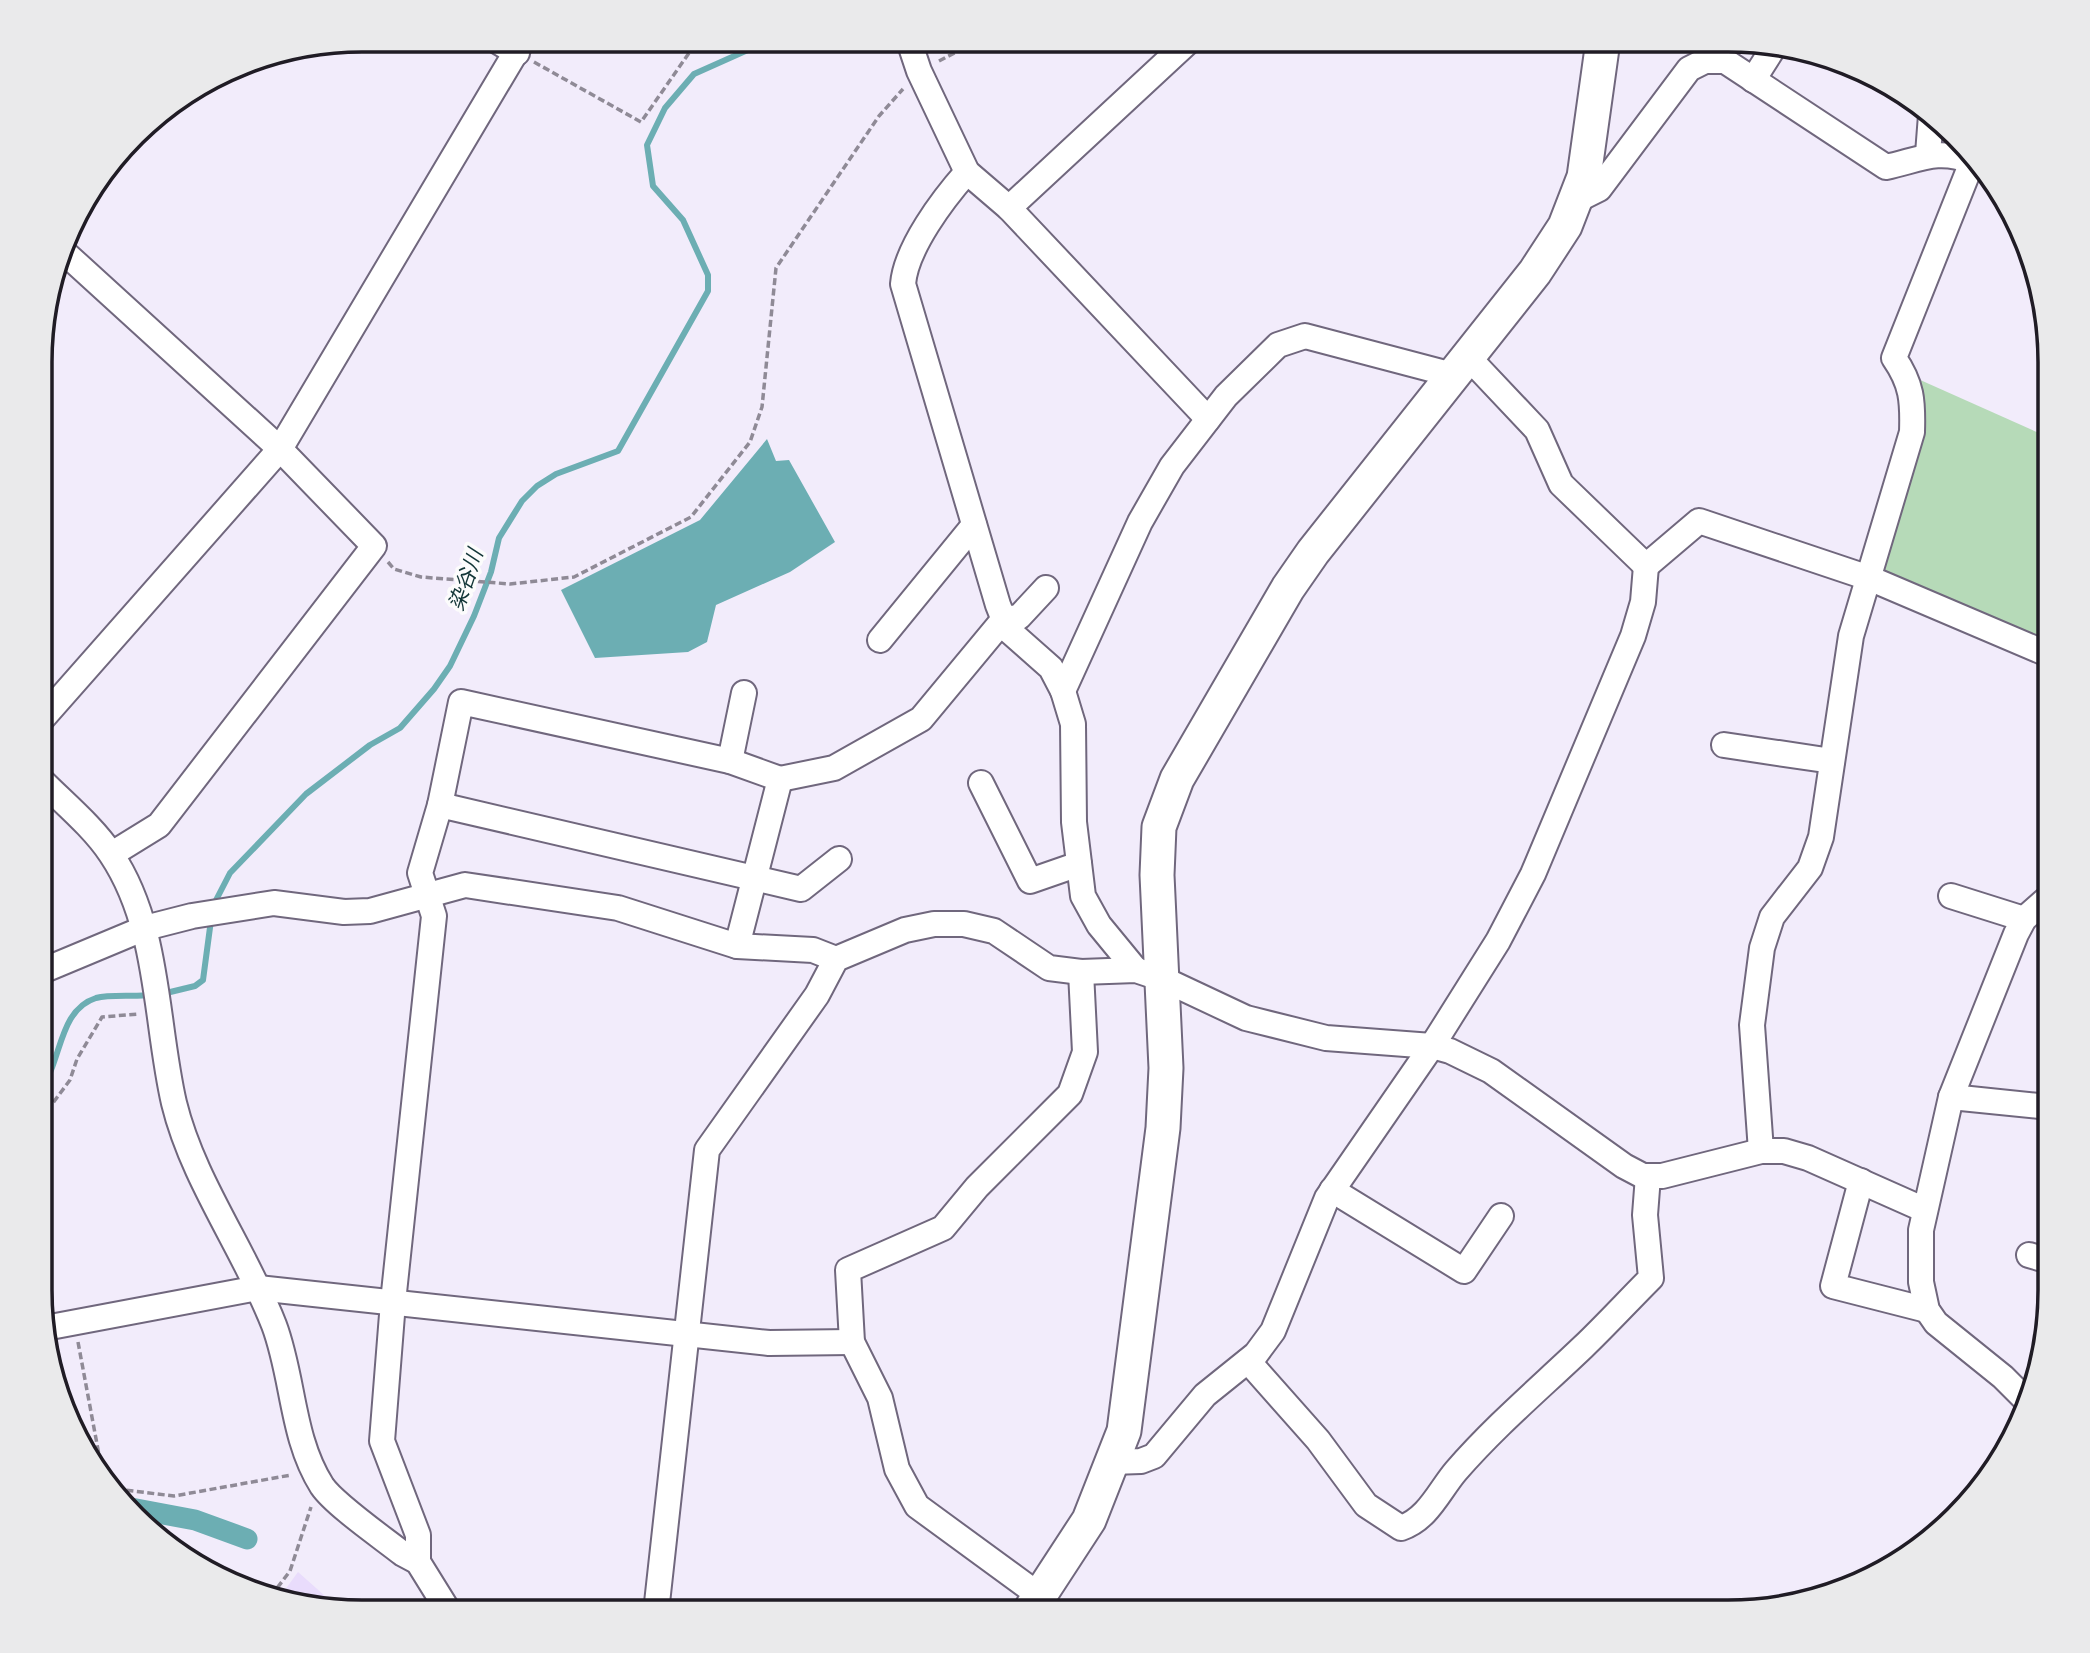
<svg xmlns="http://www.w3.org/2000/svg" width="2090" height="1653" font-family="'Roboto Condensed','Noto Sans JP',sans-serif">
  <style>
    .built { fill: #e9dcfc }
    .green { fill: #b6dab8 }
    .water { fill: #6caeb3 }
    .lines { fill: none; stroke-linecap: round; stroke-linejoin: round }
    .stream { stroke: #6caeb3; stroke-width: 6 }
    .canal { stroke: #6caeb3; stroke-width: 21 }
    .street-casing { stroke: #70677d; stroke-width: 28 }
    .secondary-casing { stroke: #70677d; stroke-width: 37 }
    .path { stroke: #8f8a96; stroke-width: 3.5; stroke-dasharray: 7 3.5; stroke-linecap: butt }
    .street { stroke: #fff; stroke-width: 24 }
    .secondary { stroke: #fff; stroke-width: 33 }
    .labels { text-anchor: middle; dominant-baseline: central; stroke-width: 7; stroke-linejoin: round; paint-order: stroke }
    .water-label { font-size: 21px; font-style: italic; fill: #123537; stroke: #fcfcfc }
    .rim { fill: none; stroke: #201c25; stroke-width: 3.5 }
  </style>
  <rect width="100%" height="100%" fill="#f2ecfb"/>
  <path class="built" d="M298 1572 343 1612 279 1598Z"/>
  <path class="green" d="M1918 379 2050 438V647L1886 577 1885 564Z"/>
  <path class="water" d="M767 439 776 461 789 460 835 542 790 572 716 605 707 642 688 652 595 658 561 590 700 520Z"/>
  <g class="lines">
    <g class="stream">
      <path d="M213 906 230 873 306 794 370 745 400 728 434 689 450 666 474 616 491 572 499 538 522 501 537 486 556 474 618 451 708 291V275L683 220 653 186 647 145 665 108 694 74 770 40"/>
      <path d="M162 994 195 986 203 980 211 920"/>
      <path d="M41 1088C62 1062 58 1010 96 998 110 994 135 997 151 995"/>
    </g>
    <path class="canal" d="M131 1508 195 1520 247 1539"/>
    <defs>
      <g id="street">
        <path d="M495 40 517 53"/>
        <path d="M909 41 919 71 967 172 1009 208 1208 419"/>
        <path d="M1753 80 1774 47"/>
        <path d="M1928 154 1931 115"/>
        <path d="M967 172C943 199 906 248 903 284L998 605 1008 630 1051 668 1063 691 1140 522 1172 466 1226 396 1278 345 1305 336 1453 375"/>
        <path d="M1575 201 1599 189 1689 69 1705 61H1725L1886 167C1919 160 1937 148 1971 161"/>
        <path d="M1009 208 1189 41"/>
        <path d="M66 254 280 449 374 546 159 825 112 854"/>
        <path d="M1469 358 1537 430 1561 484 1646 566 1699 521 1869 578 2050 655"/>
        <path d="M880 640 974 525"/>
        <path d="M1063 691 1073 724 1074 822 1083 896 1099 925 1136 970"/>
        <path d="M42 719 280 449 523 40"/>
        <path d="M1724 745 1832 761"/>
        <path d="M730 761 744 693"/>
        <path d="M780 779 834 768 921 719 1004 619 1019 617 1046 588"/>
        <path d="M42 781C65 804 93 827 111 854 160 927 155 1021 174 1103 193 1181 245 1250 274 1325 294 1378 291 1437 322 1486 335 1505 383 1538 403 1554L418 1562 449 1612"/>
        <path d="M981 783 1030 881 1079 864"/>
        <path d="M440 805 801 889 839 859"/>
        <path d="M1951 896 2024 919"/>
        <path d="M42 971 145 928 192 916 274 903 344 912 370 911 465 885 618 908 737 946 813 950 836 959"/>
        <path d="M1951 1097 2049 1107"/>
        <path d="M1761 1151 1752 1025 1762 948 1772 917 1810 868 1821 837 1851 636 1912 432C1913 401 1912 384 1894 358L1972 162"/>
        <path d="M1861 1181 1833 1286 1927 1310"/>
        <path d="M1332 1190 1464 1271 1501 1216"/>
        <path d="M2029 1255 2049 1261"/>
        <path d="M45 1328 258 1288 769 1343 852 1342"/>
        <path d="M1248 1361 1318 1440 1366 1505 1401 1528C1428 1519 1439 1491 1456 1471 1495 1426 1540 1388 1583 1347 1606 1325 1628 1301 1651 1278L1645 1215 1648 1176"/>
        <path d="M2028 1402 2003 1377 1936 1323 1927 1310 1921 1282V1230L1951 1097 2016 934 2024 919 2049 897"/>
        <path d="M1112 1462 1141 1461 1154 1456 1205 1395 1256 1354 1273 1331 1327 1198 1432 1046 1498 941 1533 874 1633 636 1643 602 1646 566"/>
        <path d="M418 1562V1535L382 1441 393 1302 434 916 420 873 440 805 461 702 730 761 780 779 737 946"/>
        <path d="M1040 1596 917 1506 897 1469 880 1398 852 1342 848 1270 943 1228 977 1187 1070 1094 1085 1052 1081 972"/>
        <path d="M656 1612 707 1150 817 995 836 959 905 930 934 924H964L994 931 1049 968 1081 972 1136 970 1163 979 1246 1018 1326 1038 1432 1046 1450 1051 1491 1071 1624 1166 1643 1176H1662L1761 1151H1784L1808 1158 1925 1210"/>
      </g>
      <path id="secondary" d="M1029 1612 1089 1520 1124 1431 1163 1128 1166 1068 1157 875 1159 827 1177 779 1288 588 1313 552 1535 272 1565 226 1584 177 1603 41"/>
    </defs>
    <use href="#street" class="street-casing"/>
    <use href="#secondary" class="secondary-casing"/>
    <g class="path">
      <path d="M939 61 977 41"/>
      <path d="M534 62 641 122 698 40"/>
      <path d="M388 562 394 569 421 577 510 584 574 577 691 517 750 442 762 407 776 268 879 116 903 89"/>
      <path d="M41 1119 70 1080 77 1059 102 1017 138 1014"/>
      <path d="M78 1342 102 1471"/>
      <path d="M116 1489 174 1496 291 1475"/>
      <path d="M271 1596 290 1571 311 1507"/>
    </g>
    <use href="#street" class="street"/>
    <use href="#secondary" class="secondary"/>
  </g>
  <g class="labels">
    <g class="water-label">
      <text transform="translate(466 580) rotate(-71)">染谷川</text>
    </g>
  </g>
  <path d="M0 0H2090V1653H0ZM362 52H1728A310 310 0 0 1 2038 362V1290A310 310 0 0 1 1728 1600H362A310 310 0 0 1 52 1290V362A310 310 0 0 1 362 52Z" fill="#eaeaeb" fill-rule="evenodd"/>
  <path class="rim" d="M362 52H1728A310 310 0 0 1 2038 362V1290A310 310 0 0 1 1728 1600H362A310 310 0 0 1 52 1290V362A310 310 0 0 1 362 52Z"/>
</svg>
